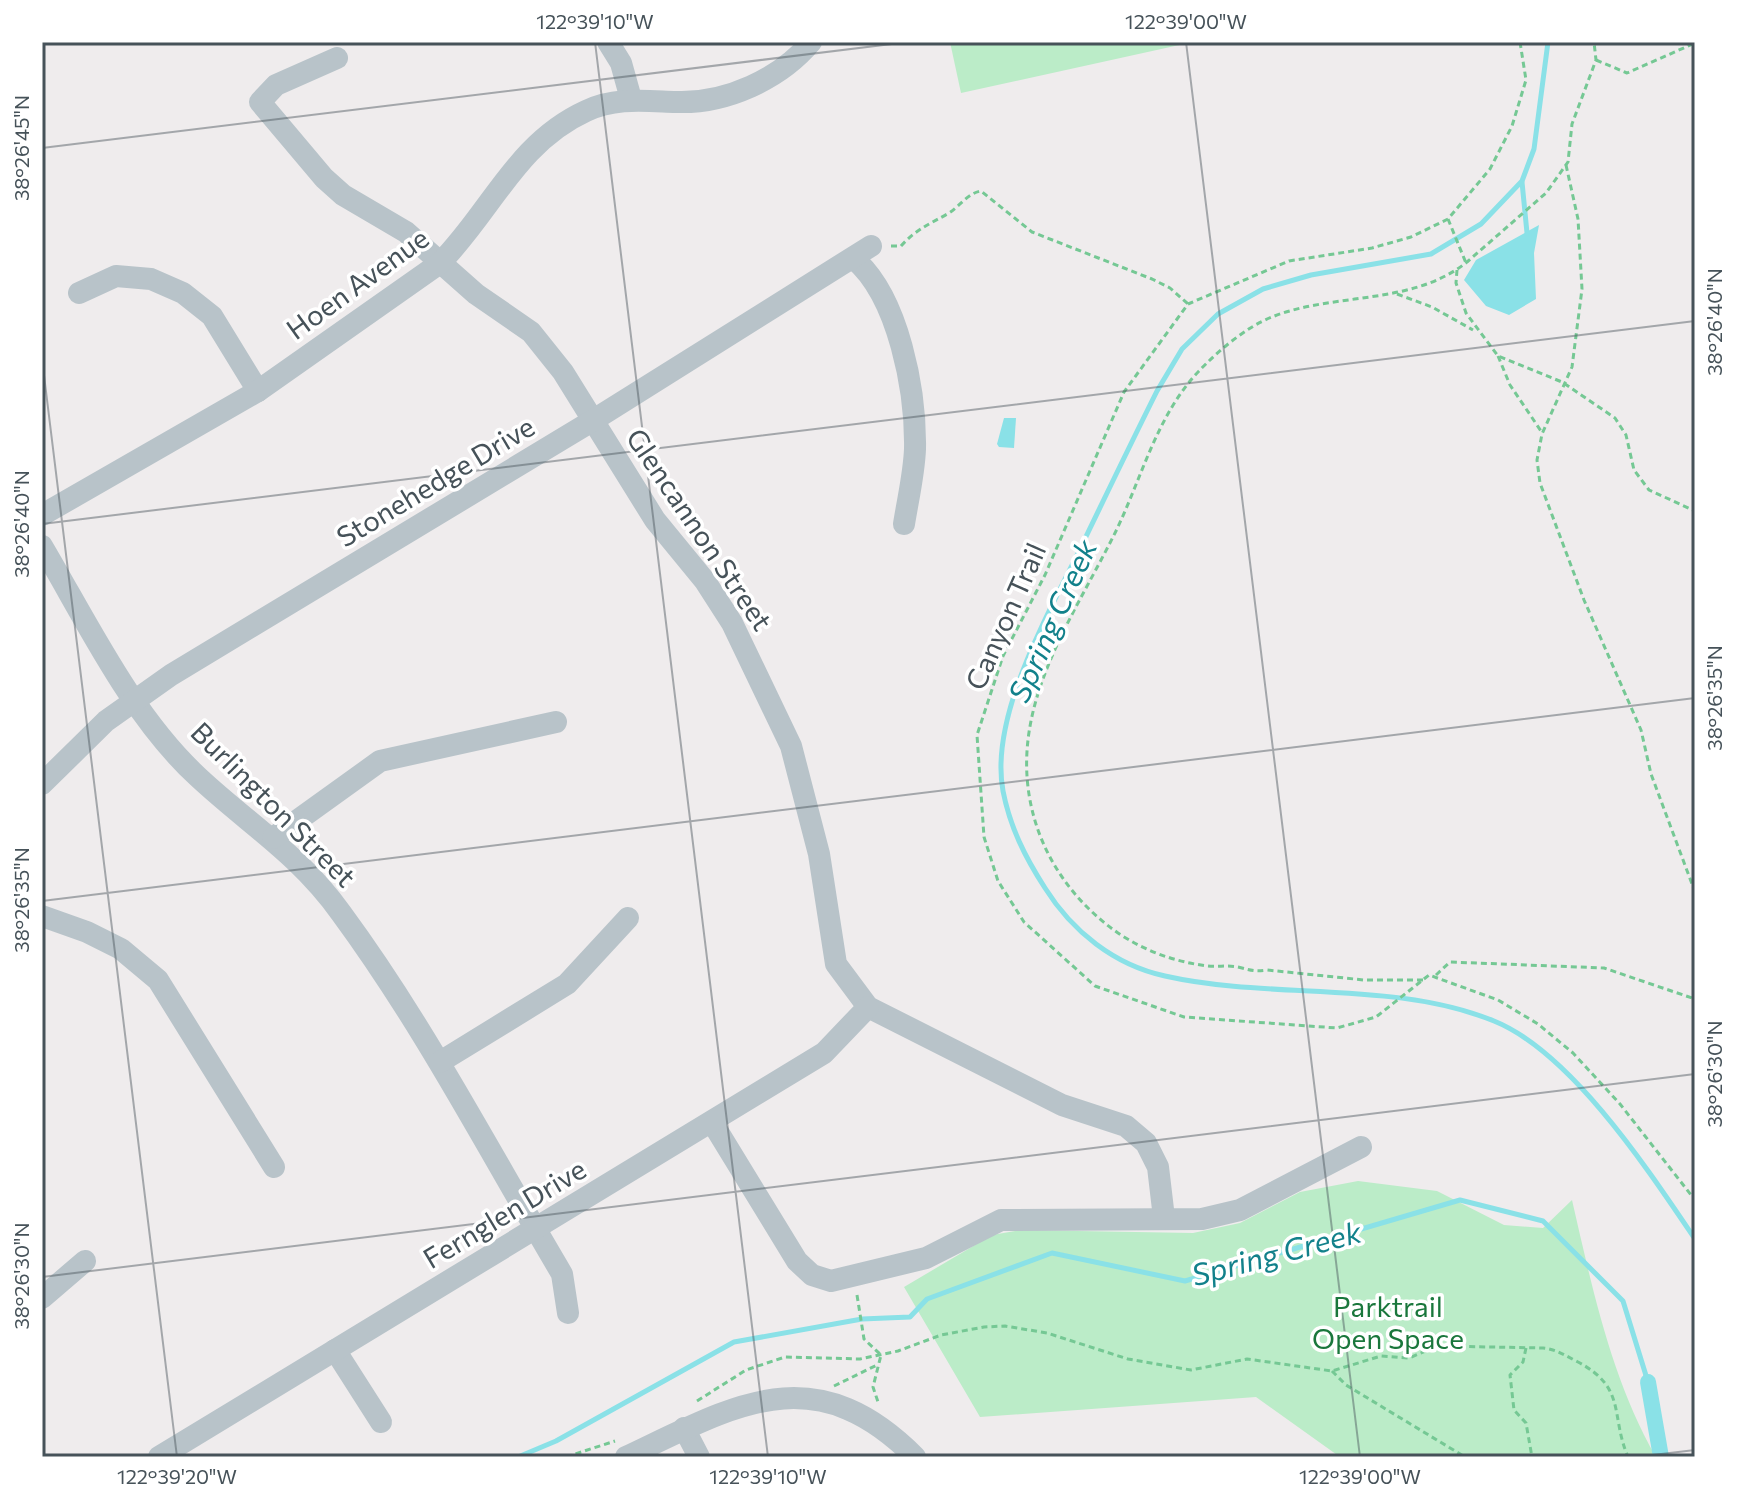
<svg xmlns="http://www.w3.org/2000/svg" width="1737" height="1499" font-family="Commissioner,sans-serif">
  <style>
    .green { fill: #bbecc8 }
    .water { fill: #8ae1e7 }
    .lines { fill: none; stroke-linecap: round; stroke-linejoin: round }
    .stream { stroke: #8ae1e7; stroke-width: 5 }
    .canal { stroke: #8ae1e7; stroke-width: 16 }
    .path { stroke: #75c894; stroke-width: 3; stroke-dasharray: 6 4; stroke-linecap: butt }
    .minor { stroke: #b8c3c9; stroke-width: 22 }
    .ticks { fill: none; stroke: #465259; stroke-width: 2; stroke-opacity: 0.45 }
    .labels { text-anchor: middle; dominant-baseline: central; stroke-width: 7; stroke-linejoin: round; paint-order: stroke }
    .street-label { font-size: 28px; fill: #465259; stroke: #fff }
    .park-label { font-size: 28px; fill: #1a773c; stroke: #fff }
    .water-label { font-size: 30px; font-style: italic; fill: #12818b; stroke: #fff }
    .neatline { fill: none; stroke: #465259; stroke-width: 3 }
    .ticks-label { font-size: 20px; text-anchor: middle; fill: #465259 }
  </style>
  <rect width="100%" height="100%" fill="#efeced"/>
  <g class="green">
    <path d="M950 42H1193L961 93Z"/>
    <path d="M1358 1181 1437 1191 1504 1225 1543 1228 1572 1200C1592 1287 1611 1378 1656 1457H1340L1256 1397 980 1417 904 1287 992 1235 1021 1230 1193 1233 1240 1223 1300 1192Z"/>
  </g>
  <g class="water">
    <path d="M1539 225 1534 253 1536 299 1509 315 1486 306 1464 280 1476 260Z"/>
    <path d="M1004 418H1016L1014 448 999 447 997 444Z"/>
  </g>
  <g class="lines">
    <g class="stream">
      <path d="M1548 42 1534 149 1522 181 1481 224 1431 254 1311 275 1263 289 1218 314 1182 349 1157 391C1131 443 1106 495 1081 547 1049 613 989 716 1003 791 1010 827 1025 857 1045 888 1072 931 1114 965 1165 976 1271 1000 1394 980 1494 1021 1571 1052 1649 1171 1695 1239"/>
      <path d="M1522 182 1527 233"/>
      <path d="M518 1457 556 1441 734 1342 862 1319 910 1317 927 1299 1052 1253 1185 1281 1460 1200 1543 1221 1623 1301 1648 1382"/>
    </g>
    <path class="canal" d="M1648 1382 1661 1457"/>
    <g class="path">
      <path d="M1520 42 1526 80 1512 126 1490 169 1448 219 1411 237 1372 248 1289 261 1188 304 1124 392 1045 575 1003 656 977 735 984 837 998 881 1024 922 1095 986 1184 1017 1337 1028 1376 1017 1429 975 1498 1000 1538 1024 1573 1053 1620 1104 1695 1200"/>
      <path d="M1596 60 1627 73 1695 43"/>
      <path d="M1566 165 1578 219 1582 289 1572 367 1542 434 1537 460 1540 483 1584 600 1641 730 1651 774 1695 892"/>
      <path d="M1448 219 1466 263"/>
      <path d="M891 246H901C916 229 930 224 949 213 960 206 968 193 981 191L1032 232 1152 279 1170 288 1188 304"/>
      <path d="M1457 270 1456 283 1466 313 1498 356 1562 382 1615 418 1626 435 1634 470 1649 490 1695 511"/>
      <path d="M1397 294 1432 307 1473 330"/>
      <path d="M1498 356 1510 385 1541 431"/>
      <path d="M1436 975 1450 962 1604 968 1695 999"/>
      <path d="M1423 980H1364L1267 970C1255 972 1250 970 1238 967 1228 965 1218 967 1208 966 1175 962 1145 951 1118 933 1081 907 1053 872 1038 830 999 718 1069 626 1116 531 1142 477 1157 415 1199 371 1218 351 1246 327 1272 317 1334 292 1412 306 1467 262L1546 193 1568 162 1572 124 1596 60 1594 42"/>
      <path d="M857 1295 864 1339 881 1355 873 1387 879 1405"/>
      <path d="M1526 1348 1523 1362 1510 1375 1514 1410 1526 1423 1532 1457"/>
      <path d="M1332 1371 1346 1385 1465 1457"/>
      <path d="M834 1386 877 1365"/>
      <path d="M697 1401 746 1370 785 1357 860 1359 898 1351 941 1335 984 1327 1005 1326 1047 1333 1128 1359 1191 1370 1247 1359 1332 1371 1381 1356 1409 1358 1438 1346 1543 1348C1556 1349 1566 1356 1578 1362 1627 1388 1610 1415 1628 1457"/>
      <path d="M566 1457 615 1441"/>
    </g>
    <g class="minor">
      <path d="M608 42 621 63 631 99"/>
      <path d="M337 58 276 85 260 102 324 178 343 195 406 232 476 294 531 332 563 372 655 520 705 581 732 623 791 746 819 854 836 964 868 1007 1062 1105 1126 1126 1146 1143 1158 1167 1164 1218"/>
      <path d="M853 258C899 296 916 392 915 449 914 474 908 499 904 524"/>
      <path d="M79 293 116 276 151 279 183 293 212 316 258 391"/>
      <path d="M42 515 258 391 440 263C491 212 516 143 586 111 615 97 645 101 676 102 726 104 780 79 811 42"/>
      <path d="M42 546C87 622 132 716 197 776 248 824 298 853 341 913 425 1027 490 1153 562 1274L568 1313"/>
      <path d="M42 784 106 721 171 675 592 421 871 246"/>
      <path d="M273 838 380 761 556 722"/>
      <path d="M42 916 87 932 121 949 158 980 274 1167"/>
      <path d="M440 1062 567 984 628 918"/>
      <path d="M712 1122 797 1261 812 1275 831 1281 926 1258 1001 1220 1202 1219 1240 1210 1361 1147"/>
      <path d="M42 1298 85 1261"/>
      <path d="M335 1350 381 1422"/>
      <path d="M684 1428 699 1457"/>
      <path d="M159 1457 824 1053 868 1007"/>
      <path d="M626 1457C734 1406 813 1355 915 1457"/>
    </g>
  </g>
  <path class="ticks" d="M595 42 768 1457M1186 42 1360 1457M42 148 908 42M42 359 177 1457M42 524 1695 321M42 901 1695 698M42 1277 1695 1074M1636 1457 1695 1450"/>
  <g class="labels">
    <g class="street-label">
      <text transform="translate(357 283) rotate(-36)">Hoen Avenue</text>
      <text transform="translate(435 481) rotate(-31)">Stonehedge Drive</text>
      <text transform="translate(700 529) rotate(56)">Glencannon Street</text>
      <text transform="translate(1005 616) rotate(-66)">Canyon Trail</text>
      <text transform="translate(274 804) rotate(45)">Burlington Street</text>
      <text transform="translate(504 1213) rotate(-31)">Fernglen Drive</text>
    </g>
    <g class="park-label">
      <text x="1388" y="1306">Parktrail<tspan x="1388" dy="32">Open Space</tspan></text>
    </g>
    <g class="water-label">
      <text transform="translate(1051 620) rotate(-66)">Spring Creek</text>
      <text transform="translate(1276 1252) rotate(-15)">Spring Creek</text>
    </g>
  </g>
  <rect width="1737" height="1499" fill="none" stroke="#ffffff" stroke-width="88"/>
  <rect x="44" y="44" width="1649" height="1411" class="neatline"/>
  <g class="ticks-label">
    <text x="595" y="29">122°39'10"W</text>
    <text x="1186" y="29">122°39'00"W</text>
    <text transform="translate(22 148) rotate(-90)" y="7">38°26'45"N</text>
    <text transform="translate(1715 322) rotate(-90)" y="7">38°26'40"N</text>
    <text transform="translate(22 524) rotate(-90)" y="7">38°26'40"N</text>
    <text transform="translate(1715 698) rotate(-90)" y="7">38°26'35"N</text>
    <text transform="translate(22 900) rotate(-90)" y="7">38°26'35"N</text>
    <text transform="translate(1715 1074) rotate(-90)" y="7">38°26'30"N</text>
    <text transform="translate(22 1276) rotate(-90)" y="7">38°26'30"N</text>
    <text x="177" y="1484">122°39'20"W</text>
    <text x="768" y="1484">122°39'10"W</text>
    <text x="1360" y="1484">122°39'00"W</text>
  </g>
</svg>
